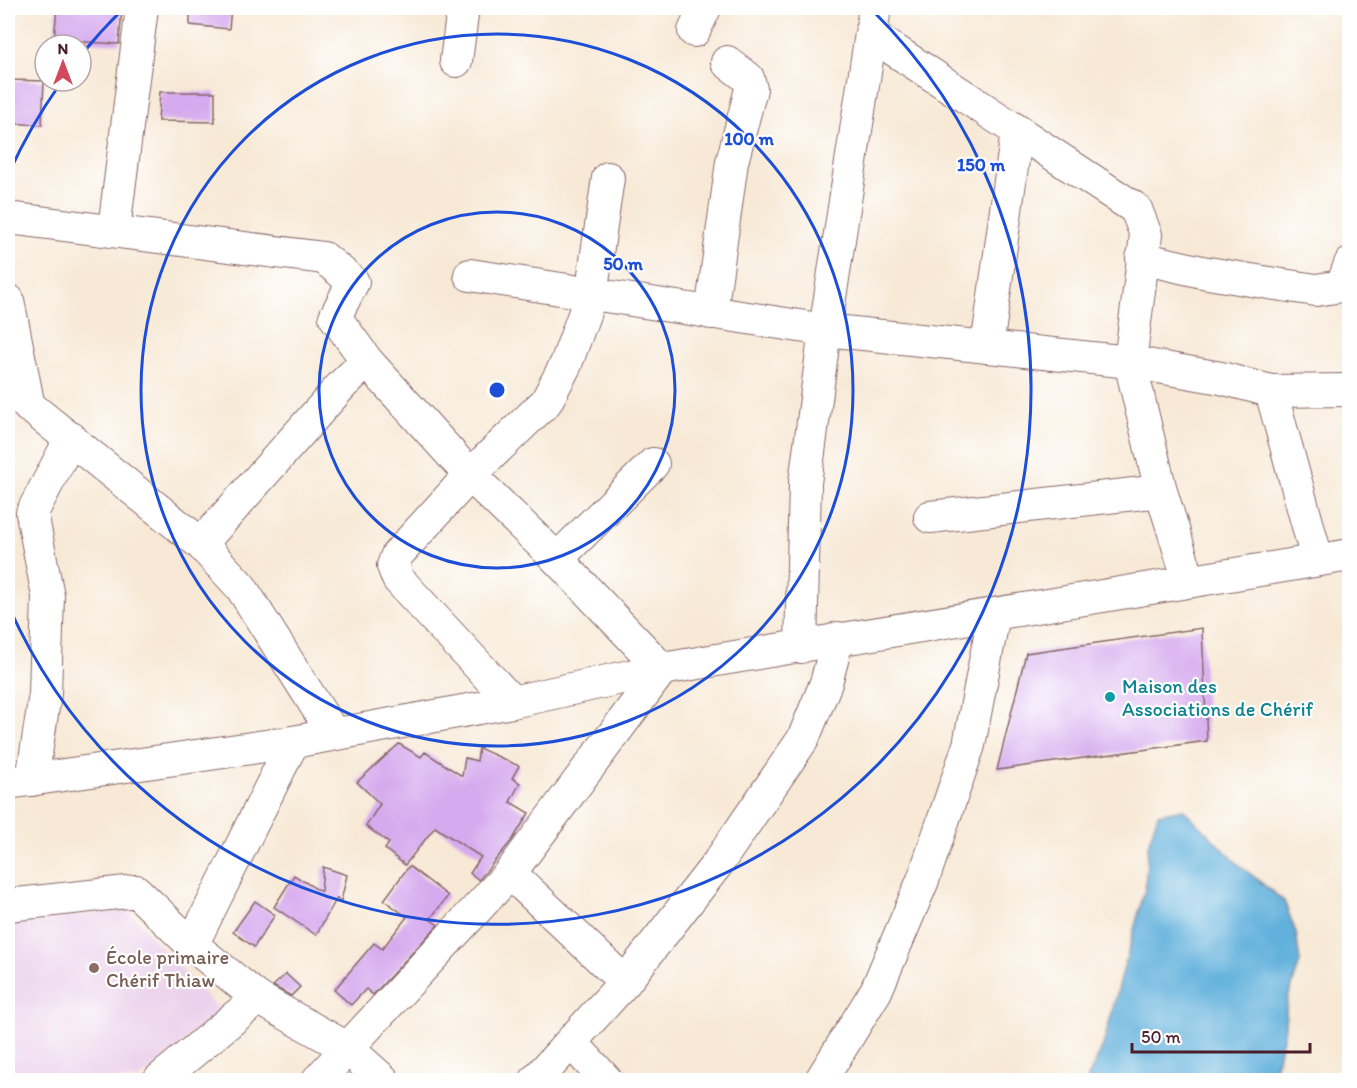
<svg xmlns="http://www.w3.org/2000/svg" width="1357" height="1088" font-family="Itim,sans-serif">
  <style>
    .built { fill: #ebd1eb }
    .water { fill: #62b1dc; stroke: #566884; stroke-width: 1.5 }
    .building { fill: #d6aaee }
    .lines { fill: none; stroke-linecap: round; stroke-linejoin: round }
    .minor-casing { stroke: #876667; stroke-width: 34 }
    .minor { stroke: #fff; stroke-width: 32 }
    .ring { fill: none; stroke: #1d4ed8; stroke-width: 3 }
    .culture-dot { fill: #0f9aa8; stroke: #fff; stroke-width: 2 }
    .education-dot { fill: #8d6e63; stroke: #fff; stroke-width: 2 }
    .labels { text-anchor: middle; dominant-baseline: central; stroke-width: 4.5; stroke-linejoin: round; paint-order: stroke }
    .culture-label { font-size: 20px; fill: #0d838f; stroke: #fff; text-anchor: start }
    .education-label { font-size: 20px; fill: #785e54; stroke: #fff; text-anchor: start }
    .centre { fill: #1d4ed8; stroke: #fff; stroke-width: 3 }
    .ring-label { font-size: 18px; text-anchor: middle; font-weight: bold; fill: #1d4ed8; stroke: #fff; stroke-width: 4.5; stroke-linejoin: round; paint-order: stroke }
  </style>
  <rect width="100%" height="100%" fill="#fff"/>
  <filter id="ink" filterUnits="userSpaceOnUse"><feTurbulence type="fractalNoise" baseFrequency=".0167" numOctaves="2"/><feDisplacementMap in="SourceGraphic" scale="12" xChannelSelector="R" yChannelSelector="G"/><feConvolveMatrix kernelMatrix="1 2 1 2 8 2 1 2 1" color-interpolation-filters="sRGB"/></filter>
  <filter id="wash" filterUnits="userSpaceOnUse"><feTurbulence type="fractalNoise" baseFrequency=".008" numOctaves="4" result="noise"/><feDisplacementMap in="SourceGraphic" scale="24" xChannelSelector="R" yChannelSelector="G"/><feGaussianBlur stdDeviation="1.35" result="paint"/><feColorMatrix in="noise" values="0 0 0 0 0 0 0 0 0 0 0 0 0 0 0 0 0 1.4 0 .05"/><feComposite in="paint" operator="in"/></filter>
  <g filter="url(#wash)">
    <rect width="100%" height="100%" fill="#f7e9d6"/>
    <path class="built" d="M126 909 220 1011 138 1080H8V925Z"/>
    <path class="water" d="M1183 809 1238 864 1284 901 1296 933 1300 962 1287 1001 1284 1034 1272 1080H1087L1103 1046 1145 889 1148 846 1158 814Z"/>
    <g id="blocks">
      <g class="building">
        <path d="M57 8H122L119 44 54 40Z"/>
        <path d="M190 8H231L229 29 190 25Z"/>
        <path d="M9 80 44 81 42 125 8 123Z"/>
        <path d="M160 92H215V122L158 121Z"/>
        <path d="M1202 628 1207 741 997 770 1026 653Z"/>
        <path d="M399 744 421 757 425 752 462 776 465 758 477 761 479 748 519 766 512 778 520 783 510 802 529 813 513 839 479 880 470 873 481 857 435 827 405 865 385 849 389 843 366 826 380 804 357 782Z"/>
        <path d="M409 866 448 896 430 919 438 925 373 995 366 989 351 1005 334 990 374 943 382 949 407 917 384 900Z"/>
        <path d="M323 867 347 875 341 901 337 898 316 935 274 907 294 875 321 892Z"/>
        <path d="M255 901 275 915 254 947 233 932Z"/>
        <path d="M286 974 300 987 291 996 273 986Z"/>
      </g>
    </g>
  </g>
  <g filter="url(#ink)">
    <use href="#blocks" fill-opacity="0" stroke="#876667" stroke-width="1.5"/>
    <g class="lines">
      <defs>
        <g id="minor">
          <path d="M694 31 705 8"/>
          <path d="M873 36 1136 209 1146 235 1130 362 1161 491 1189 581"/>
          <path d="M456 61 463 8"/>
          <path d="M8 218 324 258 353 282 335 317 367 361 470 475 557 559 662 669 510 873 318 1080"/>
          <path d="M114 229 142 8"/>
          <path d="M1142 258 1202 272 1269 283 1316 290 1342 286 1350 264"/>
          <path d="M470 275 825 330 1130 362 1221 378 1271 391 1350 390"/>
          <path d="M8 300 29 407"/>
          <path d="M711 313 732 162 751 89 748 78 727 62"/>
          <path d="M987 347 1017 131"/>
          <path d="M8 389 201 544 241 587 333 733"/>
          <path d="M1271 391 1317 559"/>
          <path d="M930 517 1161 491"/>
          <path d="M201 544 342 385 367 361"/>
          <path d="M557 559 653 464"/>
          <path d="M801 647 805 483 825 330 875 8"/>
          <path d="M512 702 398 579 393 566 397 555 470 475 546 402 566 364 591 295 608 178"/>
          <path d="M32 780 45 694 48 596 32 513 71 438"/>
          <path d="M8 783 293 742 512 702 662 669 1350 555"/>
          <path d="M510 873 625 982"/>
          <path d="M8 905 136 891 192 945 258 998 347 1048 383 1080"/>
          <path d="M192 945 293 742"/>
          <path d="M572 1043 606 1080"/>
          <path d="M159 1080 258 998"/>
          <path d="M536 1080 625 982 718 863 803 739 826 683 838 638"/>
          <path d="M821 1080 876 991 923 880 969 745 994 615"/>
        </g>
      </defs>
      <use href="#minor" class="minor-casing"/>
      <use href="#minor" class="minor"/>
    </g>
  </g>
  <g class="ring">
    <circle cx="497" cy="390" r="178"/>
    <circle cx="497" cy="390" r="356"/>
    <path d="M9 173A534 534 0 0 1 60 84M82 54A534 534 0 0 1 123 9M871 9A534 534 0 1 1 9 607"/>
  </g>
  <circle class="culture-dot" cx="1110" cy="697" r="6"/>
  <circle class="education-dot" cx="94" cy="968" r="6"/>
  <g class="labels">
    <g class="culture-label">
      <text x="1122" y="686">Maison des<tspan x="1122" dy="23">Associations de Chérif</tspan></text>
    </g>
    <g class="education-label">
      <text x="106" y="957">École primaire<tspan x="106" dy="23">Chérif Thiaw</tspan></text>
    </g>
  </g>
  <circle cx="497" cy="390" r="9" class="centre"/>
  <g class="ring-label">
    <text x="749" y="145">100 m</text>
    <text x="981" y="171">150 m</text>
    <text x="623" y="270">50 m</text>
  </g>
  <rect width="1357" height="1088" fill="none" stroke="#fff" stroke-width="30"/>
  <g transform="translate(63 63)"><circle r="28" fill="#ffffff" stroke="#b7a5aa" stroke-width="1.5"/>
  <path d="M0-4.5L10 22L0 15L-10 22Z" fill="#d1495b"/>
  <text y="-9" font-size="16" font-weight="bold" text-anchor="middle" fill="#4a1f2b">N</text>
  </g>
  <path d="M1132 1043v9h178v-9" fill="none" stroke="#4a1f2b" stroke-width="3"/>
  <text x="1141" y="1043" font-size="18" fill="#4a1f2b" stroke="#ffffff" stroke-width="4.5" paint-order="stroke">50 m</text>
</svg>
